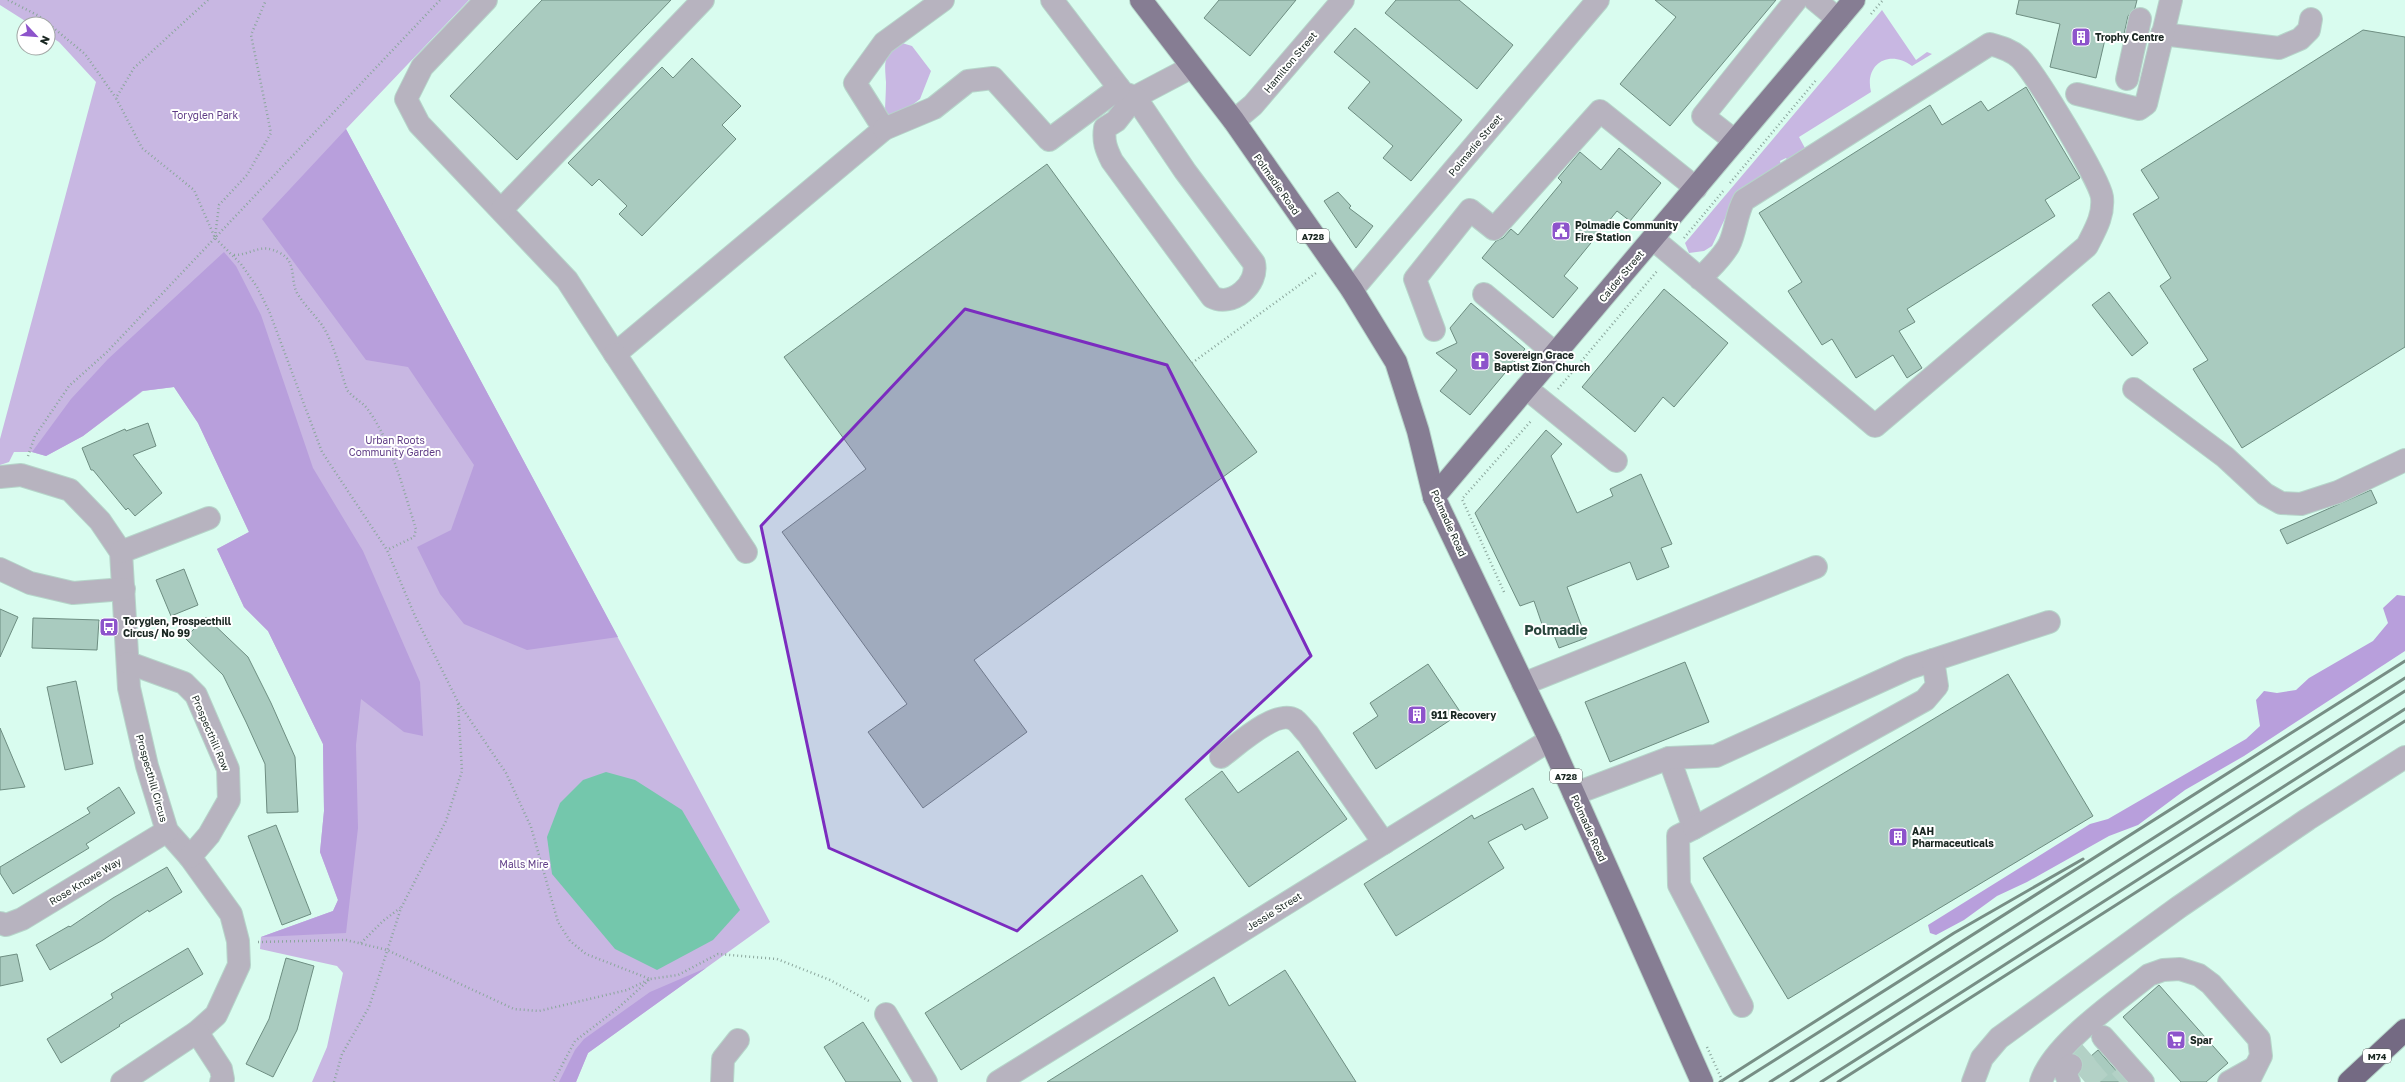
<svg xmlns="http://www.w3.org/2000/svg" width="2405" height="1082" font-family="'Golos Text',sans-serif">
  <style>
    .green { fill: #c8b7e2 }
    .forest { fill: #b89fdc }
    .water { fill: #74c7ac }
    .building { fill: #a9cbbf; stroke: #6d8d81 }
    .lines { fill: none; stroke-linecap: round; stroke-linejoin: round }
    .minor-tunnel { stroke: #b3d1c6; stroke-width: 22; stroke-dasharray: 22 11; stroke-linecap: butt }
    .minor-casing { stroke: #b6d5ca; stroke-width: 24 }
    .major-casing { stroke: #b6d5ca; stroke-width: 24 }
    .highway-casing { stroke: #b6d5ca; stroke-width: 24 }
    .path { stroke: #8ba69c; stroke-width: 2.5; stroke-dasharray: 1 3; stroke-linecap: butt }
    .minor { stroke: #b7b3bf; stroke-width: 22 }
    .major { stroke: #867d93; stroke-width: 22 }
    .highway { stroke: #746a83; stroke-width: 22 }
    .rail { stroke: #778e85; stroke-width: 3 }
    .path-bridge { stroke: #8ba69c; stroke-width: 2.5; stroke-dasharray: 1 3; stroke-linecap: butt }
    .marked { fill: #7b2cbf; fill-opacity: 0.2; stroke: #7b2cbf; stroke-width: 3; stroke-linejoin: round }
    .labels { text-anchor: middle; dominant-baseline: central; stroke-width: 4; stroke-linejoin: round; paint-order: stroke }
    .shield { fill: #fff; stroke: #5e6764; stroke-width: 1 }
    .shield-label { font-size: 9px; font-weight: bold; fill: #192621 }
    .poi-label { font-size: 10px; font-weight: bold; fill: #192621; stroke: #fff; text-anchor: start }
    .street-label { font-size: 10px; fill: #192621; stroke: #fff }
    .park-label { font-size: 10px; fill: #5f3c86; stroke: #fff }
    .district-label { font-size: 14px; font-weight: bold; fill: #27453b; stroke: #fff }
  </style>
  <rect width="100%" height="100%" fill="#d9fcef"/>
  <g class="green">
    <path d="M0 0H469L346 129 770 922 588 1053 576 1082H312L327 1047 343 973 337 966 260 949 261 937 333 911 338 900 320 852 324 811 323 744 268 631 244 607 217 549 249 532 198 423 174 387 143 391 83 436 46 456 32 452H14L9 462 0 465V439L96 82 59 42 48 35V24H30L0 5Z"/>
    <path d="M1882 10 1916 60 1927 52 1932 54 1912 66C1890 49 1864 63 1871 92L1799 137 1806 150 1788 161 1786 158 1780 161 1781 165 1730 208 1712 246 1704 251 1689 253 1685 243Z"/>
    <path d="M902 43 912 46 931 71 920 99 894 119 885 114C885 103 886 93 886 82 885 62 882 55 902 43Z"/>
  </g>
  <g class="forest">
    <path d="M346 129 618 637 527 650 464 624 440 594 417 547 451 530 474 465 408 367 366 360 262 219Z"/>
    <path d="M224 252 236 266 261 315 313 468 363 551 420 682 423 736 404 732 361 699 356 745 358 828 346 933 261 937 333 911 338 900 320 852 324 811 323 744 268 631 244 607 217 549 249 532 198 423 174 387 142 391 83 436 46 456 32 452 71 399 108 359Z"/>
    <path d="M2397 595 2405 596V651L2244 756 2185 790 2138 825 2109 836 2027 882 1997 896 1964 920 1936 935 1930 933 1928 925 2090 824 2108 819 2246 739 2260 726 2256 700 2264 691 2277 693 2296 690 2309 678 2373 641 2388 623 2383 608Z"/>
    <path d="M706 968 588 1053 576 1082H559L575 1050 584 1039 650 992Z"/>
  </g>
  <path class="water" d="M606 772 635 780 682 810 740 910 713 940 657 970 615 949 552 874 547 837 560 803 583 780Z"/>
  <g class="building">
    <path d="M542 0H671L517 160 450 96Z"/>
    <path d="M1219 0H1296L1250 56 1204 18Z"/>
    <path d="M1396 0H1459L1513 45 1477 89 1385 13Z"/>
    <path d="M1655 0H1776L1670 126 1620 84 1676 17Z"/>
    <path d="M2019 0H2137L2135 8 2128 16 2123 39 2106 35 2096 78 2050 67 2060 24 2016 14Z"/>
    <path d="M1355 28 1462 120 1411 181 1383 158 1393 146 1348 108 1370 82 1334 52Z"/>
    <path d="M2363 30 2405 37V347L2242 448 2193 369 2208 360 2160 286 2171 278 2133 214 2159 198 2141 170Z"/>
    <path d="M692 58 741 106 722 125 736 139 642 236 619 214 627 206 599 179 592 186 568 163 662 67 673 78Z"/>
    <path d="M2026 87 2080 178 2045 200 2055 216 1907 309 1915 322 1899 331 1922 368 1907 378 1893 355 1856 378 1832 339 1822 345 1788 291 1802 282 1759 213 1930 105 1942 125 1981 101 1988 111Z"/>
    <path d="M1619 148 1661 183 1630 221 1617 211 1564 276 1578 288 1553 318 1482 258 1496 241 1503 238 1511 229 1518 235 1562 182 1558 178 1580 152 1601 170Z"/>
    <path d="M1047 164 1257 452 974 660 1027 732 923 808 868 732 907 704 782 532 866 469 784 357Z"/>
    <path d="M1338 192 1351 206 1349 208 1373 226 1356 248 1324 201Z"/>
    <path d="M1664 289 1728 343 1674 407 1663 397 1635 432 1582 387Z"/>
    <path d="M2109 292 2148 343 2132 356 2092 305Z"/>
    <path d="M1471 303 1525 349 1470 415 1440 391 1457 370 1436 353 1457 343 1450 328Z"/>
    <path d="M148 423 156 446 133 455 162 493 135 516 128 508 126 510 93 470H91L82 448 125 429 126 431Z"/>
    <path d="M1546 430 1562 444 1551 456 1577 513 1613 496 1610 489 1641 474 1672 544 1661 548 1669 567 1637 580 1630 562 1567 587 1586 638 1559 648 1552 630 1545 633 1534 601 1520 606 1475 513Z"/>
    <path d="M2371 490 2377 503 2287 544 2280 530Z"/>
    <path d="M184 569 198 605 171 616 156 580Z"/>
    <path d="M0 609 18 617 0 657Z"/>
    <path d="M206 617 248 657 271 703 295 757 298 812 267 813 265 764 246 722 223 675 185 638Z"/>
    <path d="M33 618 99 620 97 650 32 648Z"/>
    <path d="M1685 662 1709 722 1610 762 1585 702Z"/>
    <path d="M1428 664 1461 713 1376 769 1353 733 1378 716 1370 703Z"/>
    <path d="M2008 674 2093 816 1788 999 1703 858Z"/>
    <path d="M76 681 93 764 65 770 47 687Z"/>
    <path d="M0 728 25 787 0 790Z"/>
    <path d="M1298 751 1347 819 1249 887 1185 799 1222 771 1238 793Z"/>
    <path d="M119 787 135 813 86 844 89 848 13 894 0 873V867L90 813 87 808Z"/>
    <path d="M1533 788 1548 818 1525 830 1522 824 1488 842 1504 868 1396 936 1364 884 1472 815 1474 819Z"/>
    <path d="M276 825 311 914 282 925 248 836Z"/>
    <path d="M167 867 182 892 149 912 148 910 103 940 50 970 36 945 69 926 70 927 113 898Z"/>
    <path d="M1142 875 1178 931 961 1070 925 1013Z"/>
    <path d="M188 948 203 974 119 1025 120 1026 61 1063 47 1039 113 998 111 994Z"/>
    <path d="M17 954 23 981 0 986V957Z"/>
    <path d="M286 958 314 966 297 1030 273 1077 246 1064 269 1019Z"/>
    <path d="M1285 970 1356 1082H1047L1214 977 1229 1006Z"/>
    <path d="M2159 985 2228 1063 2206 1082H2181L2123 1017Z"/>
    <path d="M863 1022 901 1082H846L824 1047Z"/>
    <path d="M2098 1050 2126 1082H2096L2083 1067V1063Z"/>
  </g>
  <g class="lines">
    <g class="minor-tunnel">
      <path d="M2071 1065 2103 1037"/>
      <path d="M2084 1081 2111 1058"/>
      <path d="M2119 1082 2127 1075"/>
    </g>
    <defs>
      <g id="minor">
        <path d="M486 0 422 67 406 99 419 124 567 280 615 354 884 129 855 83 884 43 943 0"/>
        <path d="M1052 0 1123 93 1135 97 1192 67"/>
        <path d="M1815 0 1838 19"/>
        <path d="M2162 34 2279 48 2300 39 2309 30 2311 19"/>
        <path d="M2127 79 2140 19"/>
        <path d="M2077 94 2139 109 2146 104 2171 0"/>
        <path d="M1135 97 1185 171 1254 263C1259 284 1232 308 1212 297L1112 161C1106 149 1103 141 1105 128L1116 121Z"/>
        <path d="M1234 121 1253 105 1343 0"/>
        <path d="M884 129 934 108 968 81 993 78 1049 140 1119 88"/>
        <path d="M1735 141 1703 116 1796 0"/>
        <path d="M502 209 703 0"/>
        <path d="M1653 239 1671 254 1875 426 2087 246C2095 230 2104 216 2102 197 2099 178 2035 73 2020 58 2011 50 2001 47 1990 44L1744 200C1736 214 1736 231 1729 245 1722 258 1710 268 1700 279"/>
        <path d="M1352 290 1598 0"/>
        <path d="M1484 294 1556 354"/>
        <path d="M1434 330 1415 279 1470 210 1494 229 1600 111 1696 188"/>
        <path d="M615 354 746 552"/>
        <path d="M1526 388 1616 461"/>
        <path d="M2134 389 2225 457 2265 494 2281 503 2301 504 2338 492 2405 460"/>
        <path d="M0 477 21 475 70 490 100 521 121 552 129 688 147 766 167 831 190 857 231 914 238 941 239 965 216 1015 197 1032 122 1082"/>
        <path d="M121 552 209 518"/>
        <path d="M0 569 30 583 73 593 124 589"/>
        <path d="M129 663 184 683 196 695 228 769 229 800 209 835 190 857"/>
        <path d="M1523 684 1816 567"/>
        <path d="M1221 757C1236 746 1277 708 1295 720 1300 724 1304 730 1308 734L1384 843"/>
        <path d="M1669 758 1694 828 1678 836 1679 885 1742 1006"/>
        <path d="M1574 794 1669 758 1716 756 1909 668 2049 622"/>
        <path d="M1694 828 1925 700 1937 686 1933 660"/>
        <path d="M0 923 6 925 22 919 167 831"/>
        <path d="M886 1014 926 1082"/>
        <path d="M197 1032 221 1069 223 1079 221 1082"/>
        <path d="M2103 1037 2143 1082"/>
        <path d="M722 1082 723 1059 738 1040"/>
        <path d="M998 1082 1550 740"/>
        <path d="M1973 1082 1982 1058 1999 1038 2179 907 2308 819 2405 757"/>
        <path d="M2041 1082C2053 1044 2117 1001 2149 975L2163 970 2180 969 2199 975 2211 984 2259 1039 2261 1056 2248 1082"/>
        <path d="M2069 1082 2065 1072 2071 1065"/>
        <path d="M2229 1082 2254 1068"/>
      </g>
      <g id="major">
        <path d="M1141 0 1234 121 1352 290 1396 362 1418 431 1434 497 1550 740 1702 1082"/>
        <path d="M1434 497 1854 0"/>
      </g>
      <path id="highway" d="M2349 1082 2405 1030"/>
    </defs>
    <use href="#minor" class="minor-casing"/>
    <use href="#major" class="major-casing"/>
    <use href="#highway" class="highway-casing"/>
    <g class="path">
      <path d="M8 0 39 16 85 54 116 98"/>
      <path d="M208 0 134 68 116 98 142 148 194 190 215 238 241 264 257 287 269 311 322 452 387 550 415 616 458 702 506 773 531 827 558 922 570 941 586 954 650 979 617 1009 575 1041 553 1082"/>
      <path d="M1871 14 1883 0"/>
      <path d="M1730 183 1817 79"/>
      <path d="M215 237 219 205 247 175 271 133 251 35 266 0"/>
      <path d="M1684 238 1724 190"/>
      <path d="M234 255C252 255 260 242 280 253 297 262 290 279 297 293 304 305 314 314 322 325 334 344 340 369 347 390 354 399 363 402 369 411 393 446 403 489 416 529L414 537 387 550"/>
      <path d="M1192 363 1316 273"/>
      <path d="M1558 389 1658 270"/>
      <path d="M28 456 35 436 69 386 107 352 440 0"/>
      <path d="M1504 592 1462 499 1532 420"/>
      <path d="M258 942 346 940 387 950 514 1009 539 1011 627 990 650 979 678 975 718 954 777 959 830 980 871 1002"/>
      <path d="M361 943 383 921 400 908"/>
      <path d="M334 1082 342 1054 369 1007 401 908 446 821 462 771 458 703"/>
    </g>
    <use href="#minor" class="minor"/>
    <use href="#major" class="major"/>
    <use href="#highway" class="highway"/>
    <g class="rail">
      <path d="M1720 1082 1954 933 2083 859"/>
      <path d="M1740 1082 2405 661"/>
      <path d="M1770 1082 2405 678"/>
      <path d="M1791 1082 2405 691"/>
      <path d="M1821 1082 2405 709"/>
      <path d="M1838 1082 2405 721"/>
    </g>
    <path class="path-bridge" d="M1707 1047 1723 1082"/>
  </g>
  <path class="marked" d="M965 309 1167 365 1311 656 1017 931 829 848 761 526Z"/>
  <defs>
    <symbol id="building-square" viewBox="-11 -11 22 22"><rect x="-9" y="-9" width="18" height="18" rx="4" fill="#8d54cb" stroke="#fff"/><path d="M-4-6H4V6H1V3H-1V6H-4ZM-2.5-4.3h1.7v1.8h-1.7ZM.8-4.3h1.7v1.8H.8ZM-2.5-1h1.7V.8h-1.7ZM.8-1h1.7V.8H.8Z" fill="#fff"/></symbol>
    <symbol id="civic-square" viewBox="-11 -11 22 22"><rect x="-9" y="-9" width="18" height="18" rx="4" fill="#8d54cb" stroke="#fff"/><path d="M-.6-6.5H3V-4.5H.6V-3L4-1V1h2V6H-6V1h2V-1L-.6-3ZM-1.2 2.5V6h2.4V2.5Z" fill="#fff"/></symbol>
    <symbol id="church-square" viewBox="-11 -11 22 22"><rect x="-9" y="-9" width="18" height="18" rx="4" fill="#8d54cb" stroke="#fff"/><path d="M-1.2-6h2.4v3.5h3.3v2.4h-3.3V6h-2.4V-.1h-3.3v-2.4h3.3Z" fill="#fff"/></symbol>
    <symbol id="bus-square" viewBox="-11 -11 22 22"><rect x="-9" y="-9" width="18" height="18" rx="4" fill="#8d54cb" stroke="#fff"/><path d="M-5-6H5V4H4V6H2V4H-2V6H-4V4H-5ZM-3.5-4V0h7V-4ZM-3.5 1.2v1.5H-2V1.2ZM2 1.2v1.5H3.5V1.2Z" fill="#fff"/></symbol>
    <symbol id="supermarket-square" viewBox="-11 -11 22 22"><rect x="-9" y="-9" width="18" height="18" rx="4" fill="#8d54cb" stroke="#fff"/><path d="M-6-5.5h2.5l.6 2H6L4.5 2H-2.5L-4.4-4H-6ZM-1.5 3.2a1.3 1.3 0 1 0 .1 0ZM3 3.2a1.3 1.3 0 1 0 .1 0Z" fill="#fff"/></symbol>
  </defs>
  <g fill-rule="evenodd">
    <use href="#building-square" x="2070" y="26" width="22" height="22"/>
    <use href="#civic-square" x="1550" y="220" width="22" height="22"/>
    <use href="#church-square" x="1469" y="350" width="22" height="22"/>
    <use href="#bus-square" x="98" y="616" width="22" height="22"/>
    <use href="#building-square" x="1406" y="704" width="22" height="22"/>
    <use href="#building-square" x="1887" y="826" width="22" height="22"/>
    <use href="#supermarket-square" x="2165" y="1029" width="22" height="22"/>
  </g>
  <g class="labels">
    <g class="shield">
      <rect x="1297" y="229" width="32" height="14" rx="3"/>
      <rect x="1550" y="769" width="32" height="14" rx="3"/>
      <rect x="2363" y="1049" width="28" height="14" rx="3"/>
    </g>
    <g class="shield-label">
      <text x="1313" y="236">A728</text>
      <text x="1566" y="776">A728</text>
      <text x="2377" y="1056">M74</text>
    </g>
    <g class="poi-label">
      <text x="2095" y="37">Trophy Centre</text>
      <text x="1575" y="225">Polmadie Community<tspan x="1575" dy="12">Fire Station</tspan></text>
      <text x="1494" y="355">Sovereign Grace<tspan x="1494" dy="12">Baptist Zion Church</tspan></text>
      <text x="123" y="621">Toryglen, Prospecthill<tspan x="123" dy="12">Circus/ No 99</tspan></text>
      <text x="1431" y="715">911 Recovery</text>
      <text x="1912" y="831">AAH<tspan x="1912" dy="12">Pharmaceuticals</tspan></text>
      <text x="2190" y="1040">Spar</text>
    </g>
    <g class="street-label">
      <text transform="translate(1290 62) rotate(-50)">Hamilton Street</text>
      <text transform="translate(1475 145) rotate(-50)">Polmadie Street</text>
      <text transform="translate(1277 184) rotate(55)">Polmadie Road</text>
      <text transform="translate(1621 276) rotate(-50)">Calder Street</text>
      <text transform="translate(1449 523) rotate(66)">Polmadie Road</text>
      <text transform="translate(211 733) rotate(67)">Prospecthill Row</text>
      <text transform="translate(152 778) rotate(74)">Prospecthill Circus</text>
      <text transform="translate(1589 828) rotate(66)">Polmadie Road</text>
      <text transform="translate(85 881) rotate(-31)">Rose Knowe Way</text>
      <text transform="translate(1274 911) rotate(-32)">Jessie Street</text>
    </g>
    <g class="park-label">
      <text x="205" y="115">Toryglen Park</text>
      <text x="395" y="440">Urban Roots<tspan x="395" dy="12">Community Garden</tspan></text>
      <text x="524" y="864">Malls Mire</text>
    </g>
    <g class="district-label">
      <text x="1556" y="629">Polmadie</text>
    </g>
  </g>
  <g transform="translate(36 36) rotate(116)"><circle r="19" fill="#ffffff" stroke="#a3a8a6"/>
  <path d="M0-3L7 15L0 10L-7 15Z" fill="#8d54cb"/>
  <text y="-6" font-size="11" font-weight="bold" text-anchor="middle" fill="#192621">N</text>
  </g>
</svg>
